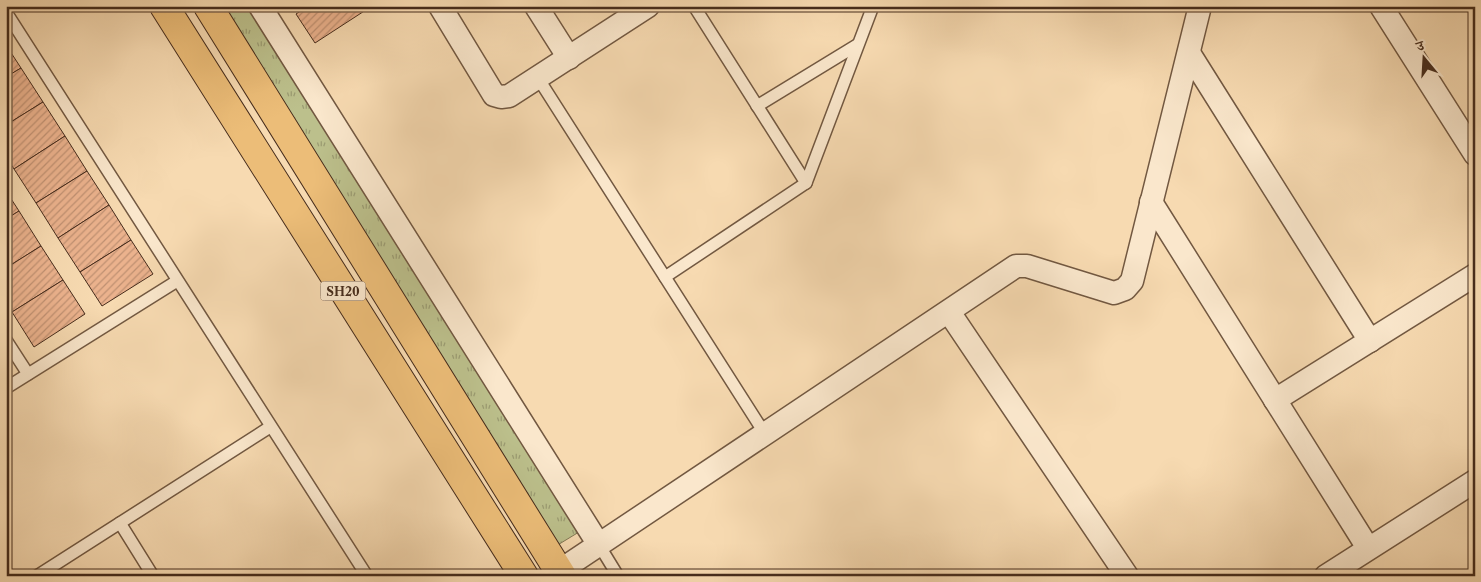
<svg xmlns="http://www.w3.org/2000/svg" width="1481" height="582" font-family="'Libre Caslon Text','Noto Serif Devanagari',serif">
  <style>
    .park { fill: url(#park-tufts); stroke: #817654 }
    .building { fill: url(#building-hatch); stroke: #462c1c }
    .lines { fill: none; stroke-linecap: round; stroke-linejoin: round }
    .lane-casing { stroke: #725841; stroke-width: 14 }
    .street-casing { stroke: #725841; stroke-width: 25 }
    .primary-casing { stroke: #462c1c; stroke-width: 30 }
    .lane { stroke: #fae7cc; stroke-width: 11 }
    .street { stroke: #fae7cc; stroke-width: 22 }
    .primary { stroke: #ecbd78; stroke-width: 28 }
    .labels { text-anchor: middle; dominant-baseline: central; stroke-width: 4; stroke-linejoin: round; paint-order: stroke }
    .shield { fill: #fae7cc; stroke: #7c6451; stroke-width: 1 }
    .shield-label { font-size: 12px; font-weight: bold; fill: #462c1c }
  </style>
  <defs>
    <pattern id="park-tufts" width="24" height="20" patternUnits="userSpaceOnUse" patternTransform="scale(1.25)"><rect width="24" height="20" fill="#bcc08c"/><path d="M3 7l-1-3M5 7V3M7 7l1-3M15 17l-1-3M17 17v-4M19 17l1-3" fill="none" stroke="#9b9c72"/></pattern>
    <pattern id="building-hatch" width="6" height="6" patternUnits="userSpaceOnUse" patternTransform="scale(1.25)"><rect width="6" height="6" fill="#ebb28d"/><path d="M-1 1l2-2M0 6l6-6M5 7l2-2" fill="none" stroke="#c09172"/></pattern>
  </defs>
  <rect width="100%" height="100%" fill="#f7dab1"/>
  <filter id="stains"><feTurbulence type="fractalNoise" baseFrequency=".004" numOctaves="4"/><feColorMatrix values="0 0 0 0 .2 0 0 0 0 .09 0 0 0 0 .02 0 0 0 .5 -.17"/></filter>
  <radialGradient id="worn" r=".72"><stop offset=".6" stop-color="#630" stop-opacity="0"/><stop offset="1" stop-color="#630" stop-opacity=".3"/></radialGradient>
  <path class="park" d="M217 6H248L579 532 556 546Z"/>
  <g class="building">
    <path d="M308 6H372L315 43 296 14Z"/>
    <path d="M6 45 21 68 6 77Z"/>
    <path d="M21 68 43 102 6 125V77Z"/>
    <path d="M43 102 65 136 14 169 6 157V125Z"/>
    <path d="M65 136 87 171 36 203 14 169Z"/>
    <path d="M87 171 109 205 58 238 36 203Z"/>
    <path d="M6 191 19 211 6 219Z"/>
    <path d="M109 205 131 240 80 272 58 238Z"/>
    <path d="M19 211 41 246 6 268V219Z"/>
    <path d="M131 240 153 274 102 306 80 272Z"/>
    <path d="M41 246 63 280 12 312 6 303V268Z"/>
    <path d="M63 280 85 314 34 347 12 312Z"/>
  </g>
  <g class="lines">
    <defs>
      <g id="lane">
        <path d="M694 6 806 183"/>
        <path d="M6 12 367 576"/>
        <path d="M538 78 765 434"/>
        <path d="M757 106 857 45"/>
        <path d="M665 277 806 183 873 6"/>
        <path d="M6 340 28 374"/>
        <path d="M6 388 177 281"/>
        <path d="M120 523 153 576"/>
        <path d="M599 545 618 576"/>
        <path d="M37 576 270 427"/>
      </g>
      <g id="street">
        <path d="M260 6 599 545"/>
        <path d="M440 6 494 95 501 97 509 96 648 6"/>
        <path d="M536 6 569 58"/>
        <path d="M1381 6 1475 154"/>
        <path d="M1189 53 1370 341"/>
        <path d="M1151 202 1368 548"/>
        <path d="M949 312 1127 576"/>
        <path d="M1275 400 1475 275"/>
        <path d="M552 576 1016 266H1027L1114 293 1125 289 1132 281 1200 6"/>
        <path d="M1326 576 1475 481"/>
      </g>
      <g id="primary">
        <path d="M164 6 524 576"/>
        <path d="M208 6 562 576"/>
      </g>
    </defs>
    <use href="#lane" class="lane-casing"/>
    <use href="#street" class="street-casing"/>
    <use href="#primary" class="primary-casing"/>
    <use href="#lane" class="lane"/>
    <use href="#street" class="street"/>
    <use href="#primary" class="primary"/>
  </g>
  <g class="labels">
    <rect class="shield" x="320.5" y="281.5" width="45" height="19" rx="4"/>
    <g class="shield-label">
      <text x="343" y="291">SH20</text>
    </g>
  </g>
  <rect width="1481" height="582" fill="none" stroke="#f7dab1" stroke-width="25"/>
  <rect x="8" y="8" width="1466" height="567" fill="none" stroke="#462c1c" stroke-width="2.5"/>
  <rect x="12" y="12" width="1456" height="557" fill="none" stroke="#462c1c"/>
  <g transform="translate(1424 58) rotate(342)" stroke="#fae7cc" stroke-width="4" paint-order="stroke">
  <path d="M0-4L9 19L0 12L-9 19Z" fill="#462c1c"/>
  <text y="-8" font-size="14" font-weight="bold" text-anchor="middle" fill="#462c1c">उ</text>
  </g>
  <rect width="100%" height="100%" filter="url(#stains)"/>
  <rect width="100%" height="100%" fill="url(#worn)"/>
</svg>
